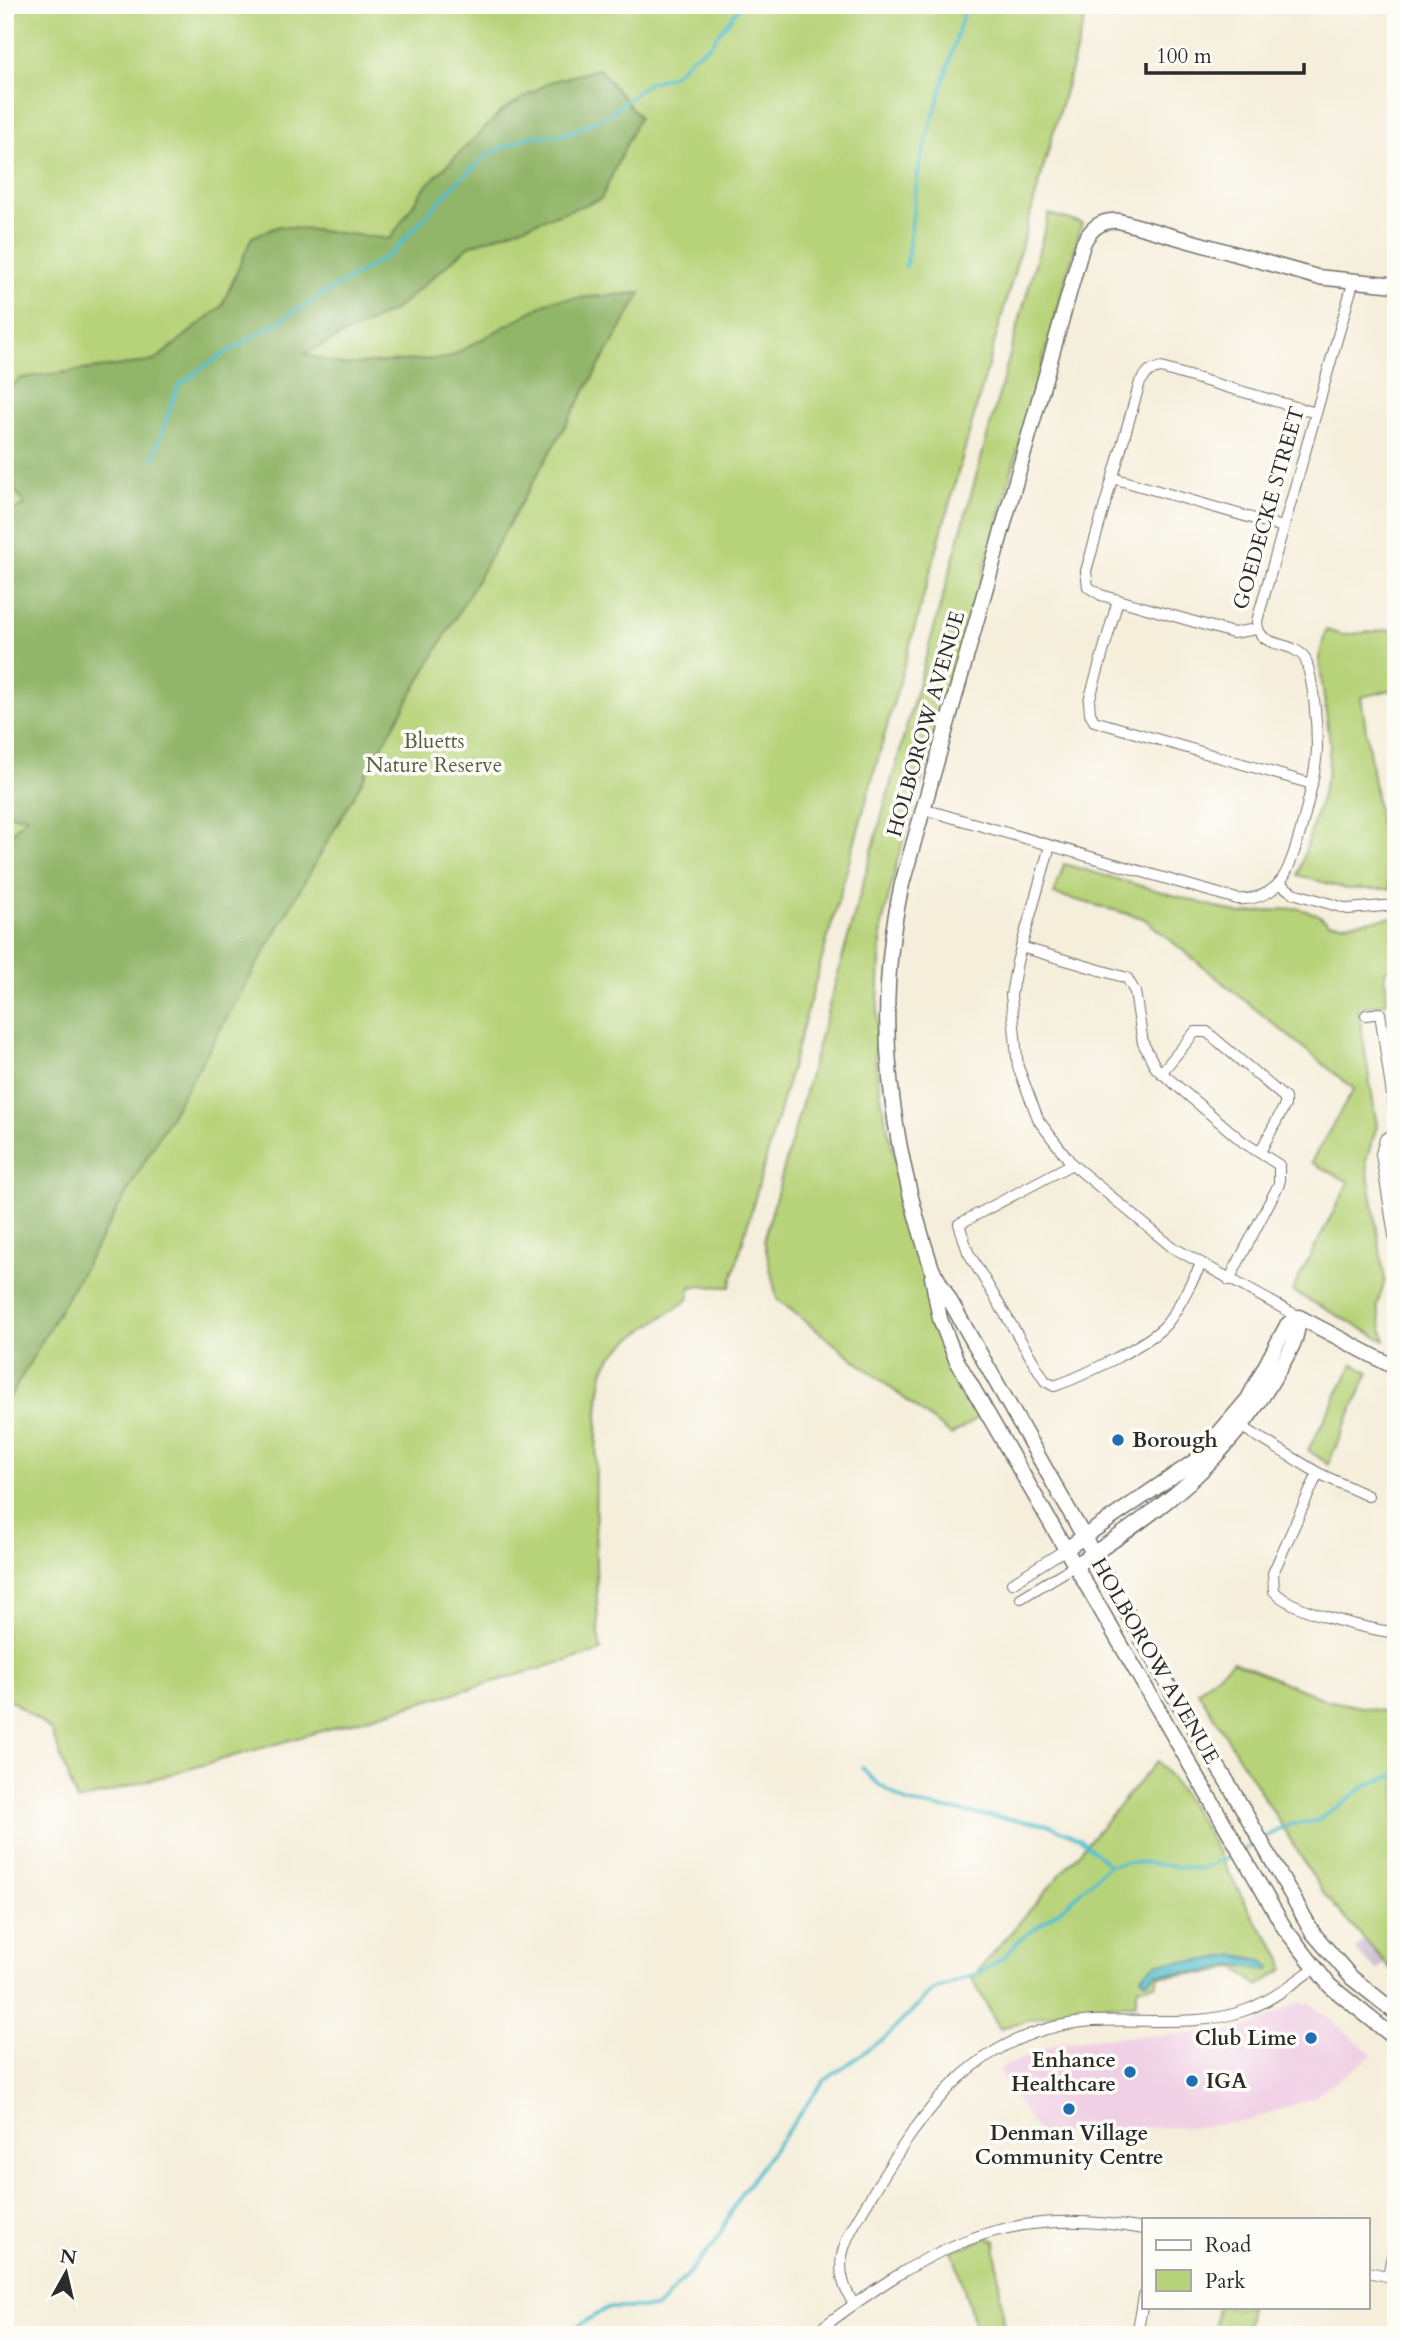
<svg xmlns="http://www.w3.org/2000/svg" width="1401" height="2340" font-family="Cardo,serif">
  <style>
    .built { fill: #f0d0e5 }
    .industrial { fill: #cebed2 }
    .green { fill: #b7d379; stroke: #717f52; stroke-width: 2 }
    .forest { fill: #91b569; stroke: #5e704a; stroke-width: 2 }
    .water { fill: #52becc; stroke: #3e747c; stroke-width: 2 }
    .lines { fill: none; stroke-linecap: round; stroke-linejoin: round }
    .stream { stroke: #52becc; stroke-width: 3.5 }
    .street-casing { stroke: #726f69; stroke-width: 12 }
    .secondary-casing { stroke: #726f69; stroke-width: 17 }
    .street { stroke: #fff; stroke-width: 10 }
    .secondary { stroke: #fff; stroke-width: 14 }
    .poi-dot { fill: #1f6fb2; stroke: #fdfcf7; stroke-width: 2.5 }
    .labels { text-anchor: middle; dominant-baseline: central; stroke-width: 7; stroke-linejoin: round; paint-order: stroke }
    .street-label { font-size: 21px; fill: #2b2b2b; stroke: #fdfcf7 }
    .park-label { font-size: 21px; fill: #555d42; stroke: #fdfcf7 }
    .poi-label { font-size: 21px; font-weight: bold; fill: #2b2b2b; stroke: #fdfcf7; text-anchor: start }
  </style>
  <rect width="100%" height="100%" fill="#fdfcf7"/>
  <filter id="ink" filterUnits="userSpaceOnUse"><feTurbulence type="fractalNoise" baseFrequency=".0143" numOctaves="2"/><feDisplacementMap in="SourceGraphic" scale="14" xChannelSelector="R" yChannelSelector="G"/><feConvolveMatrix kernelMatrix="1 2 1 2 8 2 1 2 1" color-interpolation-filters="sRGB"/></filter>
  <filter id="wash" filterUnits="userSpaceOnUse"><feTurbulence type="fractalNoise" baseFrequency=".00686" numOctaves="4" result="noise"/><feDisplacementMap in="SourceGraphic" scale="28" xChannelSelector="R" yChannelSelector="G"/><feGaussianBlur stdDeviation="1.57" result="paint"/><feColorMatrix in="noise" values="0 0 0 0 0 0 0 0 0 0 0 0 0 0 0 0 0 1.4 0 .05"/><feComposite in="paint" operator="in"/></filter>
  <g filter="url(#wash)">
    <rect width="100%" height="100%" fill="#f5eedb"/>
    <path class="built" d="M1298 2002 1310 2003 1373 2055 1314 2097 1247 2121 1197 2127 1105 2128 1104 2125 1066 2132 1044 2143 999 2070 1038 2050 1061 2043 1100 2038 1228 2032 1257 2024Z"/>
    <path class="industrial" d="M1384 1915 1396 1954 1377 1971 1355 1950Z"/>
    <g class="green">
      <path d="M5 5H1089L730 1287 691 1286 688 1300C665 1316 617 1343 605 1367 592 1392 594 1615 601 1651L77 1801 51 1730 5 1696Z"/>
      <path d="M1049 214 1082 223 952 683 898 858 882 925 875 1061 882 1102 907 1214 944 1352 978 1418 951 1435 777 1299 764 1240Z"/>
      <path d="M1396 629V689L1361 697 1390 889H1347L1298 875 1328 774 1330 743 1319 658 1326 630 1343 635Z"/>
      <path d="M1064 864 1240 914 1296 908 1317 914 1329 923 1344 924 1396 917V968L1385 970 1387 1003 1358 1008 1377 1126 1366 1160 1385 1280 1377 1306 1385 1341 1292 1291 1349 1182 1311 1162 1354 1089 1143 918 1054 894Z"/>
      <path d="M1353 1364 1369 1372 1328 1464 1308 1450Z"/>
      <path d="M1233 1661 1326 1700 1396 1714V1975L1324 1894 1198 1691Z"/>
      <path d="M1157 1761C1198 1807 1223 1865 1254 1918 1264 1934 1282 1950 1284 1969L1258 1986 1235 1967 1213 1973 1158 1976 1156 1984 1138 1987 1135 2004C1084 2006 1048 2012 1000 2029L972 1978Z"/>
      <path d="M988 2238 995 2240 1004 2335H978L952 2250Z"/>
      <path d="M1218 2307H1250L1245 2335H1213Z"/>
    </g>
    <path class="forest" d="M599 69 639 117 601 199 469 246 395 310 304 354 342 365 448 358 552 300 641 293 5 1406V840L27 816 5 815V513L25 506 5 474V392L21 378 154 361 222 306 252 237 279 226 390 239 425 187 503 110 550 82Z"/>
    <path class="water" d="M1236 1955 1260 1960 1271 1967 1269 1970 1234 1965 1207 1972 1156 1974 1147 1982 1141 1976 1157 1963 1206 1960Z"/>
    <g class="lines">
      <g class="stream">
        <path d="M906 267 919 166 966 5"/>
        <path d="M153 458 178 386 203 367 392 253 456 183 489 154 528 137 559 135 576 130 610 114 648 83 672 76 692 57 709 46 741 5"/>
        <path d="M862 1768 878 1784 908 1803 1049 1825 1080 1839 1109 1865"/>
        <path d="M1264 1838 1288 1825 1317 1821 1369 1784 1396 1775"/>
        <path d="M1243 1850 1257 1841"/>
        <path d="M576 2335 577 2327 607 2308H655L663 2302 715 2243 740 2195 824 2081 887 2036 932 1991 983 1971 1005 1956 1018 1941 1064 1907 1109 1865 1134 1862 1200 1869 1236 1854"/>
      </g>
    </g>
  </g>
  <g filter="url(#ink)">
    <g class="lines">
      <defs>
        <g id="street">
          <path d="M1113 478 1283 527"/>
          <path d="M1118 600 1089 701 1090 713 1094 721 1312 784"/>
          <path d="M1257 629 1233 633 1101 595 1088 587 1086 571 1140 382 1149 371 1161 368 1316 413"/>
          <path d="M923 809 1237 899C1253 900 1269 895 1280 882 1296 863 1316 774 1317 748 1317 721 1314 683 1305 658 1291 639 1257 650 1257 621L1353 283"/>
          <path d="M1050 846 1017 962 1011 995 1018 1067 1039 1121 1072 1164 1172 1247 1299 1317"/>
          <path d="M1279 883 1293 893 1348 909 1396 905"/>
          <path d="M1021 947 1127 978 1135 992 1143 1043 1156 1068 1243 1142 1279 1165V1184L1229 1280"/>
          <path d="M1366 1015 1380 1013 1396 1123"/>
          <path d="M1161 1073 1195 1032H1207L1285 1098V1105L1260 1152"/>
          <path d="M1396 1132 1385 1139 1381 1154 1396 1248"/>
          <path d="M1072 1164 959 1224 968 1252 1045 1381 1054 1386C1079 1378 1154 1342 1168 1322 1181 1305 1190 1283 1201 1265"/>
          <path d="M1242 1427 1318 1473 1368 1496"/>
          <path d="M1318 1473 1273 1573 1274 1591C1291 1612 1369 1629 1396 1633"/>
          <path d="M1012 1583 1066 1549"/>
          <path d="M1021 1598 1076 1565"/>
          <path d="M1368 2272 1396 2278"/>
          <path d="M1388 2276 1396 2236"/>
          <path d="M854 2304C826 2263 849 2234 870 2198 925 2107 977 2030 1092 2021 1142 2018 1198 2028 1246 2010 1271 2001 1292 1984 1313 1969"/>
          <path d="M812 2335C924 2252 998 2202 1144 2229"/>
          <path d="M1137 2335 1144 2296"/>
        </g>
        <g id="secondary">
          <path d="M1396 285 1317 277 1119 221C1101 219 1090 229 1083 244L902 884C872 1016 890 1142 932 1269L1176 1699 1231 1788 1313 1933 1352 1978 1396 2013"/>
          <path d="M932 1277 940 1319 956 1359 1285 1929 1330 1986 1396 2039"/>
          <path d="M1299 1317 1396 1368"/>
          <path d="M1066 1549 1195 1461 1248 1399 1287 1325 1298 1318C1299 1339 1288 1354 1278 1371 1227 1462 1161 1510 1076 1565"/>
        </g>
      </defs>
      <use href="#street" class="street-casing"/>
      <use href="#secondary" class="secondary-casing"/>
      <use href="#street" class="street"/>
      <use href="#secondary" class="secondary"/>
    </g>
  </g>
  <g class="poi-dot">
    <circle cx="1118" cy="1440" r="7"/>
    <circle cx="1311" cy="2038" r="7"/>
    <circle cx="1130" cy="2072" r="7"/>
    <circle cx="1192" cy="2081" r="7"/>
    <circle cx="1069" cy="2109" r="7"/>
  </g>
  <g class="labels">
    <g class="street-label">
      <text transform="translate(1269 508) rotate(-74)">GOEDECKE STREET</text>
      <text transform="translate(926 724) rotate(-74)">HOLBOROW AVENUE</text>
      <text transform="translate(1155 1661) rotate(60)">HOLBOROW AVENUE</text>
    </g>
    <g class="park-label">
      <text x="434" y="741">Bluetts<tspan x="434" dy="24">Nature Reserve</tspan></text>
    </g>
    <g class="poi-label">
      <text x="1132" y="1440">Borough</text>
      <text x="1297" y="2038" text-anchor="end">Club Lime</text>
      <text x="1116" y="2060" text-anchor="end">Enhance<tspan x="1116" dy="24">Healthcare</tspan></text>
      <text x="1206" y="2081">IGA</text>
      <text x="1069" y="2133" text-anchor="middle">Denman Village<tspan x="1069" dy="24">Community Centre</tspan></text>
    </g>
  </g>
  <rect width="1401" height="2340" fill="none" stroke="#fdfcf7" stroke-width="28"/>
  <rect x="1142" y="2218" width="228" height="91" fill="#fdfcf7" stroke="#a9a8a5" stroke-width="2"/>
  <rect x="1156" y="2240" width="35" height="10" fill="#ffffff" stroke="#a9a8a5" stroke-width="2"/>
  <text x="1205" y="2252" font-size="21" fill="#2b2b2b">Road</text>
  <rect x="1156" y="2270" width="35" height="21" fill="#b7d379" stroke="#a9a8a5" stroke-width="2"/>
  <text x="1205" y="2288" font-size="21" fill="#2b2b2b">Park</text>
  <g transform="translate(66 2273) rotate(8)" stroke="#fdfcf7" stroke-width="5" paint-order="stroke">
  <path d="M0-5L12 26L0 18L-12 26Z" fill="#2b2b2b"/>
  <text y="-10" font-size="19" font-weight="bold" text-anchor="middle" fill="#2b2b2b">N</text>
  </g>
  <path d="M1146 63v10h158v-10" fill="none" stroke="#2b2b2b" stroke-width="3.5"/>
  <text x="1156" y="63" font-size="21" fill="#2b2b2b" stroke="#fdfcf7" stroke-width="5" paint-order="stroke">100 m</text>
</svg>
